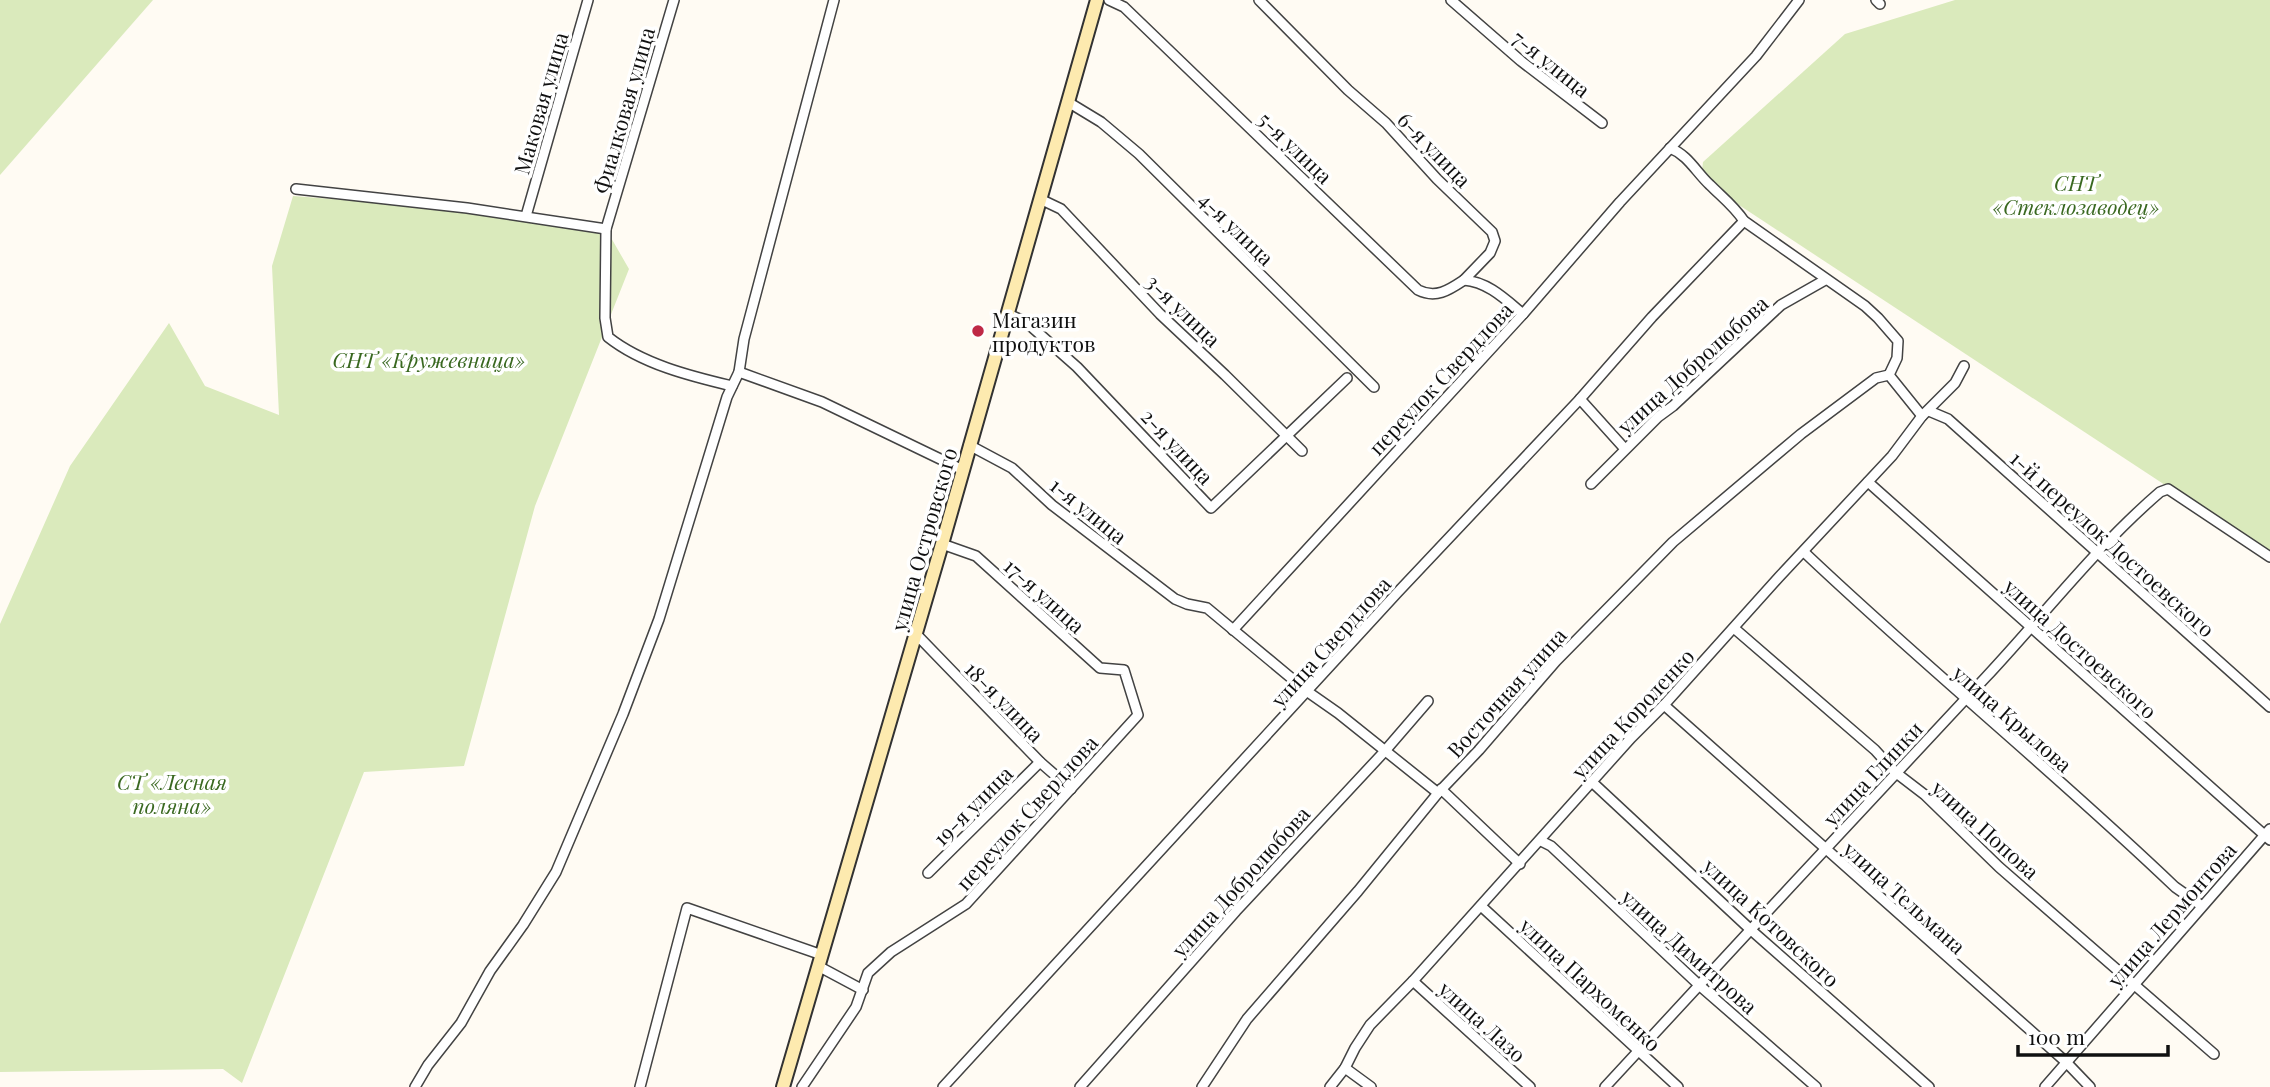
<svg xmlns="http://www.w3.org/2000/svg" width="2270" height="1087" font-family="'Playfair Display',serif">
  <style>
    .green { fill: #daeabc }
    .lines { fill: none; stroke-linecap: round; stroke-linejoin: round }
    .street-casing { stroke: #434343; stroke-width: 12 }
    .secondary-casing { stroke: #323232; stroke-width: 16 }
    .street { stroke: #fff; stroke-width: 9 }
    .secondary { stroke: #fdeaaf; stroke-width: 12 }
    .poi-dot { fill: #bf2946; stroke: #fff; stroke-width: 2.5 }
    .labels { text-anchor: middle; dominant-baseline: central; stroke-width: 7; stroke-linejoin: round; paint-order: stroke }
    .street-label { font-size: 21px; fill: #101010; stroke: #fff }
    .park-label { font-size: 21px; font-style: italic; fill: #396820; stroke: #fff }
    .poi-label { font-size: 21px; fill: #101010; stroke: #fff; text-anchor: start }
  </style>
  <rect width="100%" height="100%" fill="#fffbf3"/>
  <g class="green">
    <path d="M0 0H153L0 175Z"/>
    <path d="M1955 0H2270V554L1701 180 1703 162 1845 34Z"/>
    <path d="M293 196 438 207 606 229 629 269 535 506 464 766 364 772 242 1083 223 1069 0 1072V624L70 466 169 323 205 386 279 415 272 266Z"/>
  </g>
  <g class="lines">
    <defs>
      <g id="street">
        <path d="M674 0 606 229 605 318 608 337C642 364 690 376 732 386"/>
        <path d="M1109 0 1124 7 1418 290C1436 299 1449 290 1464 280"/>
        <path d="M1259 0 1348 90 1386 123 1437 179 1492 232 1495 241 1490 253 1464 280C1488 282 1505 299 1523 314"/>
        <path d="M1451 0 1521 61 1602 123"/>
        <path d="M1876 0 1880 4"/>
        <path d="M1068 102 1101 122 1139 154 1374 387"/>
        <path d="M1670 148C1688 155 1696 172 1710 185 1722 197 1734 206 1744 221L1865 306 1878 318 1898 341 1897 358 1889 375 1922 416"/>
        <path d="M296 189 467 208 606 229"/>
        <path d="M1040 199 1061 209 1160 314 1225 375 1302 451"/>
        <path d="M526 216 588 0"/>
        <path d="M1008 314 1026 322 1077 367 1211 508 1347 378"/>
        <path d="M739 372 822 402 963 470"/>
        <path d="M1580 399 1625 449"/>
        <path d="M1929 411 1948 419 2270 707"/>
        <path d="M969 445 1012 468 1052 505 1175 599 1187 604 1207 608 1308 692 1338 713 1438 793"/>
        <path d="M1868 482 2270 840"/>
        <path d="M1591 484 1658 417 1673 406 1781 305 1825 280"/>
        <path d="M1804 552C1925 667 2055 772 2175 887L2202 906"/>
        <path d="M1735 629 1875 750 1895 772 1925 795 1999 867 2214 1054"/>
        <path d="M1233 630 1523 314 1620 202 1756 56 1799 0"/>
        <path d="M916 634 1040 762 1071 789"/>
        <path d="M1664 705 2066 1062 2090 1087"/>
        <path d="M1592 782 1751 930 1929 1087"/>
        <path d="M1441 789 1520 864"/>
        <path d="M1541 841 1551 846 1699 985 1816 1087"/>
        <path d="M928 873 1040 762"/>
        <path d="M1481 906 1678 1087"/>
        <path d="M818 966 863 990"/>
        <path d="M1413 981 1530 1087"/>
        <path d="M1345 1068 1371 1087"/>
        <path d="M415 1087 428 1065 461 1023 490 971 523 925 556 872 623 714 659 619 727 397 739 372 744 339 834 0"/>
        <path d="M640 1087 687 908 822 955"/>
        <path d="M802 1087 856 1007 868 973 891 952 966 904 1138 715 1124 670 1100 668 976 556 942 544"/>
        <path d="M943 1087 1397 593 1580 399 1652 317 1744 221"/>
        <path d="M1080 1087 1236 911 1384 752 1428 701"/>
        <path d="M1202 1087 1247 1019 1358 891 1438 793 1479 750 1556 661 1673 542 1801 434 1876 378 1889 375"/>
        <path d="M1330 1087 1345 1068 1355 1048 1370 1025 1413 981 1631 738 1664 705 1779 577 1892 456 1922 416 1955 383 1964 366"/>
        <path d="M1605 1087C1731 950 1859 813 1986 677 2044 615 2096 547 2160 492L2168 489 2270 557"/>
        <path d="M2045 1087 2270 829"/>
      </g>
      <path id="secondary" d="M783 1087 942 544 1097 0"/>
    </defs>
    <use href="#street" class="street-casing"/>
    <use href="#secondary" class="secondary-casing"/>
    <use href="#street" class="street"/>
    <use href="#secondary" class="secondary"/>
  </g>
  <circle class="poi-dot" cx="978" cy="331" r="7"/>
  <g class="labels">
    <g class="street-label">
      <text transform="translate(1552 63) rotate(39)">7-я улица</text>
      <text transform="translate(540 103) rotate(-74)">Маковая улица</text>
      <text transform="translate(623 110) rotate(-74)">Фиалковая улица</text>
      <text transform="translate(1296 147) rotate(44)">5-я улица</text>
      <text transform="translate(1435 149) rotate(46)">6-я улица</text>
      <text transform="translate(1237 228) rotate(44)">4-я улица</text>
      <text transform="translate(1184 310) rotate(44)">3-я улица</text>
      <text transform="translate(1692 364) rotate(-42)">улица Добролюбова</text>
      <text transform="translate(1440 378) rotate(-47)">переулок Свердлова</text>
      <text transform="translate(1178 446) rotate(47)">2-я улица</text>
      <text transform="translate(1089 510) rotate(39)">1-я улица</text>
      <text transform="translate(923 539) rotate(-74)">улица Островского</text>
      <text transform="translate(2113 543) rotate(42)">1-й переулок Достоевского</text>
      <text transform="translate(1045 595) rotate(42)">17-я улица</text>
      <text transform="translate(1330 641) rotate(-48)">улица Свердлова</text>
      <text transform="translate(2081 648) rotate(42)">улица Достоевского</text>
      <text transform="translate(1506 692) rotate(-48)">Восточная улица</text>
      <text transform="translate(1005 701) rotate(46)">18-я улица</text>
      <text transform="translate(1632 713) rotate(-47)">улица Короленко</text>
      <text transform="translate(2013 718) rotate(41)">улица Крылова</text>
      <text transform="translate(1872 773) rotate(-47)">улица Глинки</text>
      <text transform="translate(972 805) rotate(-45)">19-я улица</text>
      <text transform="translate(1026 812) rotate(-48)">переулок Свердлова</text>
      <text transform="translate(1986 829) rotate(42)">улица Попова</text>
      <text transform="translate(1240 881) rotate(-48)">улица Добролюбова</text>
      <text transform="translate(1905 897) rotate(42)">улица Тельмана</text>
      <text transform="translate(2171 914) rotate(-49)">улица Лермонтова</text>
      <text transform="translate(1772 922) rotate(43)">улица Котовского</text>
      <text transform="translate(1690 951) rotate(42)">улица Димитрова</text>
      <text transform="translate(1591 984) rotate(43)">улица Пархоменко</text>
      <text transform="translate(1483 1021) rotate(42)">улица Лазо</text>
    </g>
    <g class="park-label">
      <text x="2076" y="182">СНТ<tspan x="2076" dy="24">«Стеклозаводец»</tspan></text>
      <text x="429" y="359">СНТ «Кружевница»</text>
      <text x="172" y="781">СТ «Лесная<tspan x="172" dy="24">поляна»</tspan></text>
    </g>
    <g class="poi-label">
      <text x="992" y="319">Магазин<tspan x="992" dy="24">продуктов</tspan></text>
    </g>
  </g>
  <path d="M2018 1045v10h150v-10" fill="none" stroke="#101010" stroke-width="3.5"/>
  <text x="2028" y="1045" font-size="21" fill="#101010" stroke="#ffffff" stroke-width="5" paint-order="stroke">100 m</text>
</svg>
